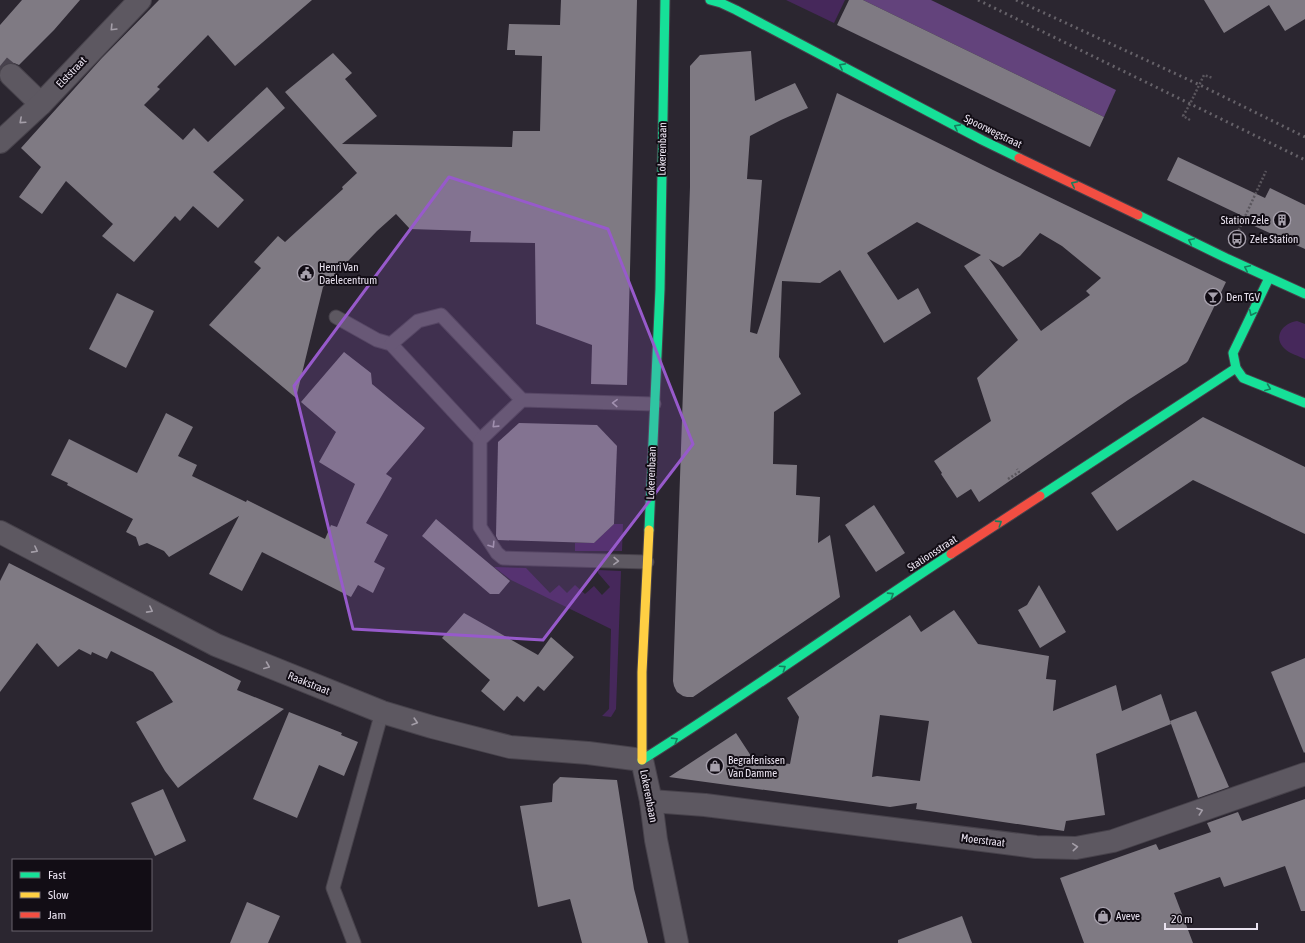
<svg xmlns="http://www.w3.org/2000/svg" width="1305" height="943" font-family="'Asap Condensed',sans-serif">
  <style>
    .green { fill: #46285b }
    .forest { fill: #63437c }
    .building { fill: #7f7a83; fill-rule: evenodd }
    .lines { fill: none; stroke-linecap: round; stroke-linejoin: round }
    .street-tunnel { stroke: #48424d; stroke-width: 22; stroke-dasharray: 22 11; stroke-linecap: butt }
    .lane-casing { stroke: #47424b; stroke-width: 15 }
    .street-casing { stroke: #47424b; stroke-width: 24 }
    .fast-casing { stroke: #47424b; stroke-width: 11 }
    .slow-casing { stroke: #47424b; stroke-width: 11 }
    .jam-casing { stroke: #47424b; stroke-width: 11 }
    .path { stroke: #5a565d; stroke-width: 2.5; stroke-dasharray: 2 2; stroke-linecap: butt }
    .lane { stroke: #5d5861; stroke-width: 13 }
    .street { stroke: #5d5861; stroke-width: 22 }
    .fast { stroke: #16e098; stroke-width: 9 }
    .slow { stroke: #ffcf43; stroke-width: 9 }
    .jam { stroke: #f24e42; stroke-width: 9 }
    .rail { stroke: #666269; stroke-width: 3; stroke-dasharray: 2 4; stroke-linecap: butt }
    .oneway { stroke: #a49ea8 }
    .oneway2 { stroke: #14815d }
    .marked { fill: #975acb; fill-opacity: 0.2; stroke: #975acb; stroke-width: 3; stroke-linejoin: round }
    .labels { text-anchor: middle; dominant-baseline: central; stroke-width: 4; stroke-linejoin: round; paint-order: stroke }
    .street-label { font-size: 11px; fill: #eae3f0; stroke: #120d15 }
    .poi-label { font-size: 11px; fill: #eae3f0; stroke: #120d15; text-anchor: start }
  </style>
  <rect width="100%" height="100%" fill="#2b2630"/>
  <g class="green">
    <path d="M786 0H845L834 23Z"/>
    <path d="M1297 321 1305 324V359C1299 356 1290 354 1285 349 1272 337 1283 323 1297 321Z"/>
    <path d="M614 524H623L622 551H575V543H594Z"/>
    <path d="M494 567 526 568 550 593 559 585 567 593 575 585 585 594 594 586 602 595 610 587 598 573V570L621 571 616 709 611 717 602 716 609 709 611 629 511 580Z"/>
  </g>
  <path class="forest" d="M863 0H931L1116 90 1104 117Z"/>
  <g class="building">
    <path d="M22 0H80L54 30 19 65 14 63H8L2 66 0 70V25Z"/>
    <path d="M159 0H312L235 66 208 35 157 87 160 89 144 105 183 140 194 128 208 142 267 87 285 108 213 172 244 200 218 228 193 206 180 221 175 216 134 262 102 236 113 224 66 181 42 214 19 197 41 167 21 148 101 59Z"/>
    <path d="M561 0H637L627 385 591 384 592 345 536 324 535 243 470 242 471 231 410 229 396 214 377 231 323 287 296 398 209 325 261 268 254 262 278 236 285 242 343 189 342 187 357 173 285 92 333 53 352 73 345 79 377 116 342 144 512 147 513 131H540L542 56 515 55V50H507L509 24 560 25Z"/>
    <path d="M849 0H863L1104 117 1090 147 837 25Z"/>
    <path d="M1204 0H1305V19L1285 31 1269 5 1224 33Z"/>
    <path d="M751 51 755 101 795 83 808 108 781 120 750 136 747 179 762 180 750 332 757 334 837 93 993 170 1226 282 1188 361 1186 363 1128 400 979 502 971 489 957 498 941 474 942 473 934 461 991 421 977 378 1018 340 964 266 981 255 917 222 867 253 898 300 918 288 931 313 884 343 840 270 820 283 782 281 779 357 801 394 774 412 773 464 797 465 796 495 820 497 818 543 830 535 840 597 693 697H687L683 696 677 692 674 686 673 681 690 187V66L700 55ZM1040 233 1062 246 1101 278 1086 291 1090 295 1041 331 989 259 1003 267 1020 256Z"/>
    <path d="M1178 157 1265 198 1270 188 1305 205V249L1252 225 1253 221 1167 180Z"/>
    <path d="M117 293 154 311 126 368 89 349Z"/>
    <path d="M344 352 371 373 372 384 425 428 386 474 392 478 366 523 388 535 374 562 385 568 373 593 358 585 351 597 262 552 242 591 209 574 239 516 169 557 164 551 147 543 139 546 136 537 126 532 133 519 67 485 68 483 51 475 69 439 137 473 166 413 193 427 178 456 197 465 192 476 246 502 247 500 325 539 331 525 337 527 355 484 319 462 336 432 301 402Z"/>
    <path d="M1203 417 1305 467V534L1193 480 1117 531 1091 493Z"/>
    <path d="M519 423 597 425 617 446 614 524 594 543 498 540 496 536 498 442Z"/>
    <path d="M874 505 905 553 876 572 845 525Z"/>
    <path d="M436 519 510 581 499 594H490L422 536Z"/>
    <path d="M9 563 241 681 237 690 284 709 178 788 165 771 136 722 173 702 153 672 111 651 107 659 92 652 91 655 79 649 58 667 37 643 0 692V581Z"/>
    <path d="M1039 585 1066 632 1040 648 1018 610 1027 605Z"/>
    <path d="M954 610 978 644 1049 656 1046 679 1056 680 1053 711 1116 685 1122 711 1161 694 1171 724 1096 754 1105 815 1066 821 1064 831 916 809 917 803 890 807 669 777 736 733 753 759 790 764 799 717 787 698 910 615 921 632ZM880 715 929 721 920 781 877 776 872 777Z"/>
    <path d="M464 613 538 655 551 637 574 657 544 691 538 686 524 702 517 696 504 711 481 691 490 680 442 638Z"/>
    <path d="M1305 658V752L1304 753 1271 672Z"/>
    <path d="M1196 711 1229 787 1198 798 1170 721Z"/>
    <path d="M289 712 342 733 341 735 358 742 344 776 319 765 297 818 253 799Z"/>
    <path d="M560 777 617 780 634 889 648 943H582L570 899 538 907 520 806 552 802 553 784Z"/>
    <path d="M163 789 186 841 155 856 131 803Z"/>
    <path d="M1305 799V911H1301L1285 866 1224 887 1220 877 1174 893 1193 943H1084L1060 878 1156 844 1159 850 1211 832 1207 823 1238 812 1242 821Z"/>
    <path d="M247 902 280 916 268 943H230Z"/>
    <path d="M962 916 972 943H898V940Z"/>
  </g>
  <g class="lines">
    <path class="street-tunnel" d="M0 66 11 75"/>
    <defs>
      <g id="lane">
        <path d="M336 317 377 340 391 344 480 440"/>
        <path d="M391 344 418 321 441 315 522 400"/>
        <path d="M647 562 503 558 497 553 480 527V440L522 400 654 404"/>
        <path d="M354 943 333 888 382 712"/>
      </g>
      <g id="street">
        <path d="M11 75 41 104"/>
        <path d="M0 142 41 104 140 0"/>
        <path d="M0 532 216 645 382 712 432 727 510 747 588 753 642 760 651 801 656 840 677 943"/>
        <path d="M651 801 705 805 1036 847 1076 848 1113 841 1305 774"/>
      </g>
      <g id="fast">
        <path d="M710 0 721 3 736 10 982 140 1019 158"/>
        <path d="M1138 215 1226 258 1305 294"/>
        <path d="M1269 278 1233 353 1236 368 1243 378 1305 403"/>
        <path d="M1040 496 1236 368"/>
        <path d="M649 530 660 289 665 0"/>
        <path d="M642 760C747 694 847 622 951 554"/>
      </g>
      <path id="slow" d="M642 760V672L649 530"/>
      <g id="jam">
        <path d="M1019 158 1138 215"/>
        <path d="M951 554 1040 496"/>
      </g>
    </defs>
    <use href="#lane" class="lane-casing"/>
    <use href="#street" class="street-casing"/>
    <use href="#fast" class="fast-casing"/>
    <use href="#slow" class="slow-casing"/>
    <use href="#jam" class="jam-casing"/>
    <g class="path">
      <path d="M1190 120 1183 116 1190 104 1204 75 1213 78"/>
      <path d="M1237 234 1266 171"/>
      <path d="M1008 479 1019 472 1017 469"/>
    </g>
    <use href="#lane" class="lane"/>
    <use href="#street" class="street"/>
    <use href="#fast" class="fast"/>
    <use href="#slow" class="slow"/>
    <use href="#jam" class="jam"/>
    <g class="rail">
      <path d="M978 0 1305 160"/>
      <path d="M1016 0 1200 85 1305 137"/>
    </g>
  </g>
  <defs><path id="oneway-chevron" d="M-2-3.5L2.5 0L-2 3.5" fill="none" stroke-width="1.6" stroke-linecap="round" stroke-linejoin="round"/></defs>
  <g class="oneway">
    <use href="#oneway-chevron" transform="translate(113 28) rotate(134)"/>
    <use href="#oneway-chevron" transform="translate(22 121) rotate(138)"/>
    <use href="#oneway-chevron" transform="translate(615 403) rotate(-178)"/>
    <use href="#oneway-chevron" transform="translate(495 425) rotate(136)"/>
    <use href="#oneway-chevron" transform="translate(492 545) rotate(57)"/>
    <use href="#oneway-chevron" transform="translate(35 550) rotate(28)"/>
    <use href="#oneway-chevron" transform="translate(616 561) rotate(2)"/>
    <use href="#oneway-chevron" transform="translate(150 610) rotate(28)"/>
    <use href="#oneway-chevron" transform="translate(267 666) rotate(22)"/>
    <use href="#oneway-chevron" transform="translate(415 722) rotate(17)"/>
    <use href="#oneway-chevron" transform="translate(1200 811) rotate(-19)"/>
    <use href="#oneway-chevron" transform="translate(1075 847) rotate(-5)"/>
  </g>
  <g class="oneway2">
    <use href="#oneway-chevron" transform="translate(842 66) rotate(-152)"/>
    <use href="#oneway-chevron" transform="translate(957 127) rotate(-152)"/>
    <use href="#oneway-chevron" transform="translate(1074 184) rotate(-154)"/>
    <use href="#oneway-chevron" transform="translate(1191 241) rotate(-154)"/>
    <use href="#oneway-chevron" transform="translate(1247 268) rotate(-155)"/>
    <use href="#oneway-chevron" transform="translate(1252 313) rotate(115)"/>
    <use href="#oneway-chevron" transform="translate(1268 388) rotate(22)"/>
    <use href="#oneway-chevron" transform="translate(999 523) rotate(-33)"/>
    <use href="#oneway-chevron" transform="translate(891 595) rotate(-33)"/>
    <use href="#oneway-chevron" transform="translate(783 668) rotate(-34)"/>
    <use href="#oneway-chevron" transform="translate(675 740) rotate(-32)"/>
  </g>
  <path class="marked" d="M449 177 608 229 693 444 543 640 353 629 294 386Z"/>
  <defs>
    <symbol id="building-ring" viewBox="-11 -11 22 22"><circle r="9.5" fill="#120d15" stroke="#a7a1ad" stroke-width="1.5"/><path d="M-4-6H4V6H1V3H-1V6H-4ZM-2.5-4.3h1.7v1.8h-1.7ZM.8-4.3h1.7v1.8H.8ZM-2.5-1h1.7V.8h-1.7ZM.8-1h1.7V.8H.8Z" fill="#a7a1ad"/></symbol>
    <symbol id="bus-ring" viewBox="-11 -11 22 22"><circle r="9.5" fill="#120d15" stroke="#a7a1ad" stroke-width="1.5"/><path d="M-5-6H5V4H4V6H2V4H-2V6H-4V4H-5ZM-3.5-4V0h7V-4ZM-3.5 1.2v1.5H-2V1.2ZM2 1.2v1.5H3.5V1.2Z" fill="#a7a1ad"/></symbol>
    <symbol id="civic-ring" viewBox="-11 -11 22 22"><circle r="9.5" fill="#120d15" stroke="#a7a1ad" stroke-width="1.5"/><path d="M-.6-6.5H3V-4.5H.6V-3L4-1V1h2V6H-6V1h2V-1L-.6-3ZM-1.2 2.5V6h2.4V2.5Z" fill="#a7a1ad"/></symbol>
    <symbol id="bar-ring" viewBox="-11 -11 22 22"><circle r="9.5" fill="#120d15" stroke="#a7a1ad" stroke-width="1.5"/><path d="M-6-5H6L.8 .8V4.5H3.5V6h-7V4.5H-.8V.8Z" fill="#a7a1ad"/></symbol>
    <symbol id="shop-ring" viewBox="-11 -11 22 22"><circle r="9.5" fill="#120d15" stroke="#a7a1ad" stroke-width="1.5"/><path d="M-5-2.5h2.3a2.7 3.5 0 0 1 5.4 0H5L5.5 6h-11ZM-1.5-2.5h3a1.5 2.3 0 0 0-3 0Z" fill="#a7a1ad"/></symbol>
  </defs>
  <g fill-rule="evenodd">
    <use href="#building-ring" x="1272" y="210" width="20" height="20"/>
    <use href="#bus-ring" x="1227" y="229" width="20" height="20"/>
    <use href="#civic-ring" x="296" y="263" width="20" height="20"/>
    <use href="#bar-ring" x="1203" y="287" width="20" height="20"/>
    <use href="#shop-ring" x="705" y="756" width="20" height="20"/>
    <use href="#shop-ring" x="1093" y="906" width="20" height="20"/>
  </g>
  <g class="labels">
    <g class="street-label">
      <text transform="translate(71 72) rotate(-46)">Elststraat</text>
      <text transform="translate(993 131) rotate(26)">Spoorwegstraat</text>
      <text transform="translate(662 149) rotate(-89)">Lokerenbaan</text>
      <text transform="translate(651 473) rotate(-88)">Lokerenbaan</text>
      <text transform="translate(932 553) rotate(-33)">Stationsstraat</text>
      <text transform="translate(309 683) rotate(22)">Raakstraat</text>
      <text transform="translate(649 796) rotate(79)">Lokerenbaan</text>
      <text transform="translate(983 840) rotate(7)">Moerstraat</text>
    </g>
    <g class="poi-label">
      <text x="1269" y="220" text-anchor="end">Station Zele</text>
      <text x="1250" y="239">Zele Station</text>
      <text x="319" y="267">Henri Van<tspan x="319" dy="13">Daelecentrum</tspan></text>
      <text x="1226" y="297">Den TGV</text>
      <text x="728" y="760">Begrafenissen<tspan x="728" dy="13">Van Damme</tspan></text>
      <text x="1116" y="916">Aveve</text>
    </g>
  </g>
  <rect x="12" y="859" width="140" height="72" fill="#120d15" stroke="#68636d"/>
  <rect x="20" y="872" width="20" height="6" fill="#16e098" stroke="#68636d"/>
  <text x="48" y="879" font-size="12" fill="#eae3f0">Fast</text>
  <rect x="20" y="892" width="20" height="6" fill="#ffcf43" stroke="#68636d"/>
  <text x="48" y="899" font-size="12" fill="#eae3f0">Slow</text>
  <rect x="20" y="912" width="20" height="6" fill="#f24e42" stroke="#68636d"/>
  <text x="48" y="919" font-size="12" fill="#eae3f0">Jam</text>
  <path d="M1165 923v6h92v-6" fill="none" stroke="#eae3f0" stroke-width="2"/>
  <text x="1171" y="923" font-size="12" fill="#eae3f0" stroke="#120d15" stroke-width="3" paint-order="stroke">20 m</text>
</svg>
